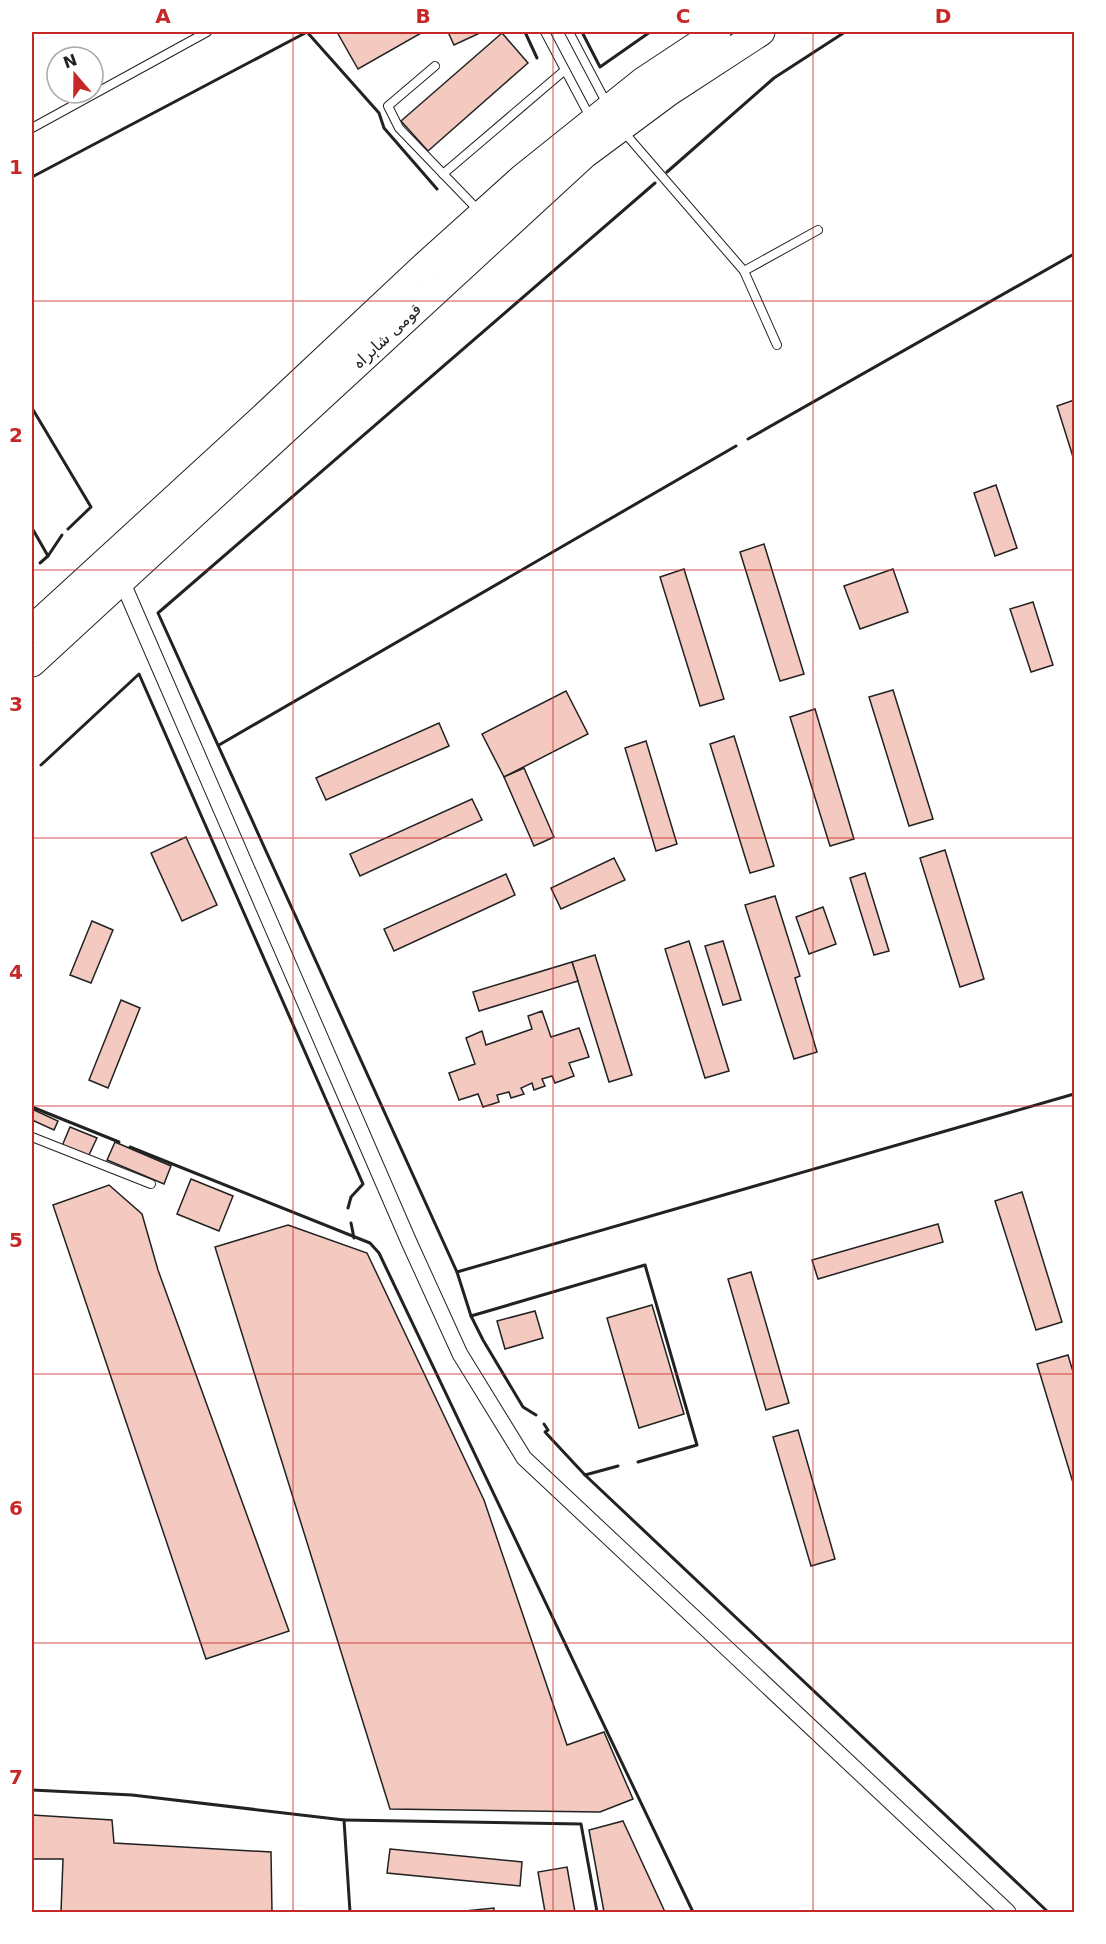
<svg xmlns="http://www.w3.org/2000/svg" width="1106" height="1944" font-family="'DejaVu Sans',Vazirmatn,sans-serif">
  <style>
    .building { fill: #f3c9c0; stroke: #222; stroke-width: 1.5 }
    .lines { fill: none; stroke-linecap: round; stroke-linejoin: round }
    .lane-casing { stroke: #222; stroke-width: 10 }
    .street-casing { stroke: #222; stroke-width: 17 }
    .highway-casing { stroke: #222; stroke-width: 29 }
    .lane { stroke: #fff; stroke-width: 8 }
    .street { stroke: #fff; stroke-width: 15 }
    .highway { stroke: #fff; stroke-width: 27 }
    .wall { stroke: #222; stroke-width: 3 }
    .grid { fill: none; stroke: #c62828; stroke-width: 1.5; stroke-opacity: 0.55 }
    .labels { text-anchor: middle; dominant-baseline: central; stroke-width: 4.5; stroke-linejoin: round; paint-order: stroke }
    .street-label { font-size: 16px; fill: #222; stroke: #fff }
    .neatline { fill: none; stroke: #c62828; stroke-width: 2 }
    .grid-label { font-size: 20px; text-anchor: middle; font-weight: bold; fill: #c62828 }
  </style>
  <rect width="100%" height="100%" fill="#fff"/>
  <g class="building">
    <path d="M337 32H423L358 69Z"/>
    <path d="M448 32H482L454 45Z"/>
    <path d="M502 33 528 63 428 151 401 121Z"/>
    <path d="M1074 400V460L1057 406Z"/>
    <path d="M996 485 1017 548 995 556 974 493Z"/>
    <path d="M764 544 804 674 780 681 740 552Z"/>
    <path d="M684 569 724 699 700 706 660 577Z"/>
    <path d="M893 569 908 612 860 629 844 586Z"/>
    <path d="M1033 602 1053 665 1031 672 1010 609Z"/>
    <path d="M893 690 933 819 909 826 869 697Z"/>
    <path d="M566 691 588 734 504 777 482 734Z"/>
    <path d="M815 709 854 839 830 846 790 717Z"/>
    <path d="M439 723 449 746 326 800 316 778Z"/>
    <path d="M734 736 774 866 750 873 710 744Z"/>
    <path d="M646 741 677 844 656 851 625 748Z"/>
    <path d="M524 768 554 837 534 846 504 777Z"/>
    <path d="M472 799 482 820 360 876 350 854Z"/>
    <path d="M186 837 217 905 182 921 151 853Z"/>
    <path d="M945 850 984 979 960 987 920 858Z"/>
    <path d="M614 858 625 880 561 909 551 888Z"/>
    <path d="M865 873 889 951 874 955 850 878Z"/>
    <path d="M506 874 515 895 394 951 384 929Z"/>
    <path d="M775 896 800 976 795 978 817 1052 794 1059 745 905Z"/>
    <path d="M823 907 836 944 809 954 796 917Z"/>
    <path d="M92 921 113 930 91 983 70 975Z"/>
    <path d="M689 941 729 1071 705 1078 665 949Z"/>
    <path d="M723 941 741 1000 723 1005 705 946Z"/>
    <path d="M595 955 632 1075 609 1082 572 962Z"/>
    <path d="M572 962 578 981 479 1011 473 992Z"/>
    <path d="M121 1000 140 1008 108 1088 89 1080Z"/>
    <path d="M542 1011 551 1037 579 1028 589 1057 569 1063 574 1076 555 1083 552 1076 542 1079 545 1086 534 1090 532 1083 521 1088 524 1094 511 1098 509 1092 497 1095 499 1102 483 1107 478 1094 459 1100 449 1073 475 1064 466 1038 482 1031 486 1045 532 1029 528 1016Z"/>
    <path d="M32 1109 58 1121 54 1130 32 1120Z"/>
    <path d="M70 1127 97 1138 88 1157 62 1146Z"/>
    <path d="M115 1142 171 1166 164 1184 107 1160Z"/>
    <path d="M191 1179 233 1196 219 1231 177 1214Z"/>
    <path d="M109 1185 142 1214 158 1270 289 1631 206 1659 53 1205Z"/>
    <path d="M1022 1192 1062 1322 1036 1330 995 1201Z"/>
    <path d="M938 1224 943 1242 818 1279 812 1260Z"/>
    <path d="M288 1225 367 1253 484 1500 567 1745 604 1732 633 1799 600 1812 390 1809 215 1247Z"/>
    <path d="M751 1272 789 1403 766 1410 728 1279Z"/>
    <path d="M652 1305 684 1414 639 1428 607 1318Z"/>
    <path d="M535 1311 543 1338 505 1349 497 1321Z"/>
    <path d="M1068 1355 1074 1375V1486L1037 1364Z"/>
    <path d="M798 1430 835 1559 811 1566 773 1437Z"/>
    <path d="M32 1815 112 1820 114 1843 271 1852 272 1912H61L63 1859H32Z"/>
    <path d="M623 1821 665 1912H604L589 1830Z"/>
    <path d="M390 1849 522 1862 520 1886 387 1873Z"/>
    <path d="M567 1867 575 1912H545L538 1872Z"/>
    <path d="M494 1908V1912H454Z"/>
  </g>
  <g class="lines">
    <defs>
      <g id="lane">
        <path d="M545 32 590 117"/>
        <path d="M569 32 607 104"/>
        <path d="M435 66 388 106 399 128 479 211"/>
        <path d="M32 128 207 32"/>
        <path d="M623 131 744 271 777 345"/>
        <path d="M443 174 565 70"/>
        <path d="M744 271 818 230"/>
        <path d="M32 1137 151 1184"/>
      </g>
      <path id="street" d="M121 579 409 1242 460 1354 524 1458 1008 1912"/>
      <g id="highway">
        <path d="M32 629 259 421 422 268 522 178 643 81 717 32"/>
        <path d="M32 663 584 155 669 92 761 32"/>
      </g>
    </defs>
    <use href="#lane" class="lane-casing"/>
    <use href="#street" class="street-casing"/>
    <use href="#highway" class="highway-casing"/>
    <use href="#lane" class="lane"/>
    <use href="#street" class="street"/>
    <use href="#highway" class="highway"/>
    <g class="wall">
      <path d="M525 32 537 58"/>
      <path d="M582 32 600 67 650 32"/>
      <path d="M667 172 774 78 845 32"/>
      <path d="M32 177 307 32 379 113 384 128 437 189"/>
      <path d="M32 408 91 507 68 529"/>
      <path d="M748 439 1074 254"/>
      <path d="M32 528 48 556 40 563"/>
      <path d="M48 556 62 535"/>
      <path d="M219 745 736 446"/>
      <path d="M41 765 139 674 363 1184 351 1197 348 1208"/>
      <path d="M32 1107 119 1142"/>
      <path d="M130 1147 370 1243 379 1253 693 1912"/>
      <path d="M351 1223 354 1238"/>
      <path d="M457 1272 158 613 655 183"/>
      <path d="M471 1316 457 1272 1074 1094"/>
      <path d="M536 1415 523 1407 483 1340 471 1316 645 1265 697 1445 638 1462"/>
      <path d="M544 1424 548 1430 545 1432 585 1475 618 1466"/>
      <path d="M585 1475 1048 1912"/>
      <path d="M32 1790 132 1795 344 1820 350 1912"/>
      <path d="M344 1820 581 1824 597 1912"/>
    </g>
  </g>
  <path class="grid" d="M293 32V1912M553 32V1912M813 32V1912M32 301H1074M32 570H1074M32 838H1074M32 1106H1074M32 1374H1074M32 1643H1074"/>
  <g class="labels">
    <g class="street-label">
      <text transform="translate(387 336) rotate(-43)">قومی شاہراہ</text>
    </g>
  </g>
  <rect width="1106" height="1944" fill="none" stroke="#ffffff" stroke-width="66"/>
  <g transform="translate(75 75) rotate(340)"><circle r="28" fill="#ffffff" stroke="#a7a7a7" stroke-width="1.5"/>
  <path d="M0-4.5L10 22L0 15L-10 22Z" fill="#c62828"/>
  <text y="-9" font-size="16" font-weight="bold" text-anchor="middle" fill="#222222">N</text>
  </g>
  <rect x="33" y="33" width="1040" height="1878" class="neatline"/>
  <g class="grid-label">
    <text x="163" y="23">A</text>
    <text x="423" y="23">B</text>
    <text x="683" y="23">C</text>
    <text x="943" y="23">D</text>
    <text x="16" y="174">1</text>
    <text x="16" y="442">2</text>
    <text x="16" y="711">3</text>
    <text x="16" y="979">4</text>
    <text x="16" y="1247">5</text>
    <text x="16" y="1515">6</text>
    <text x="16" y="1784">7</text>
  </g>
</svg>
